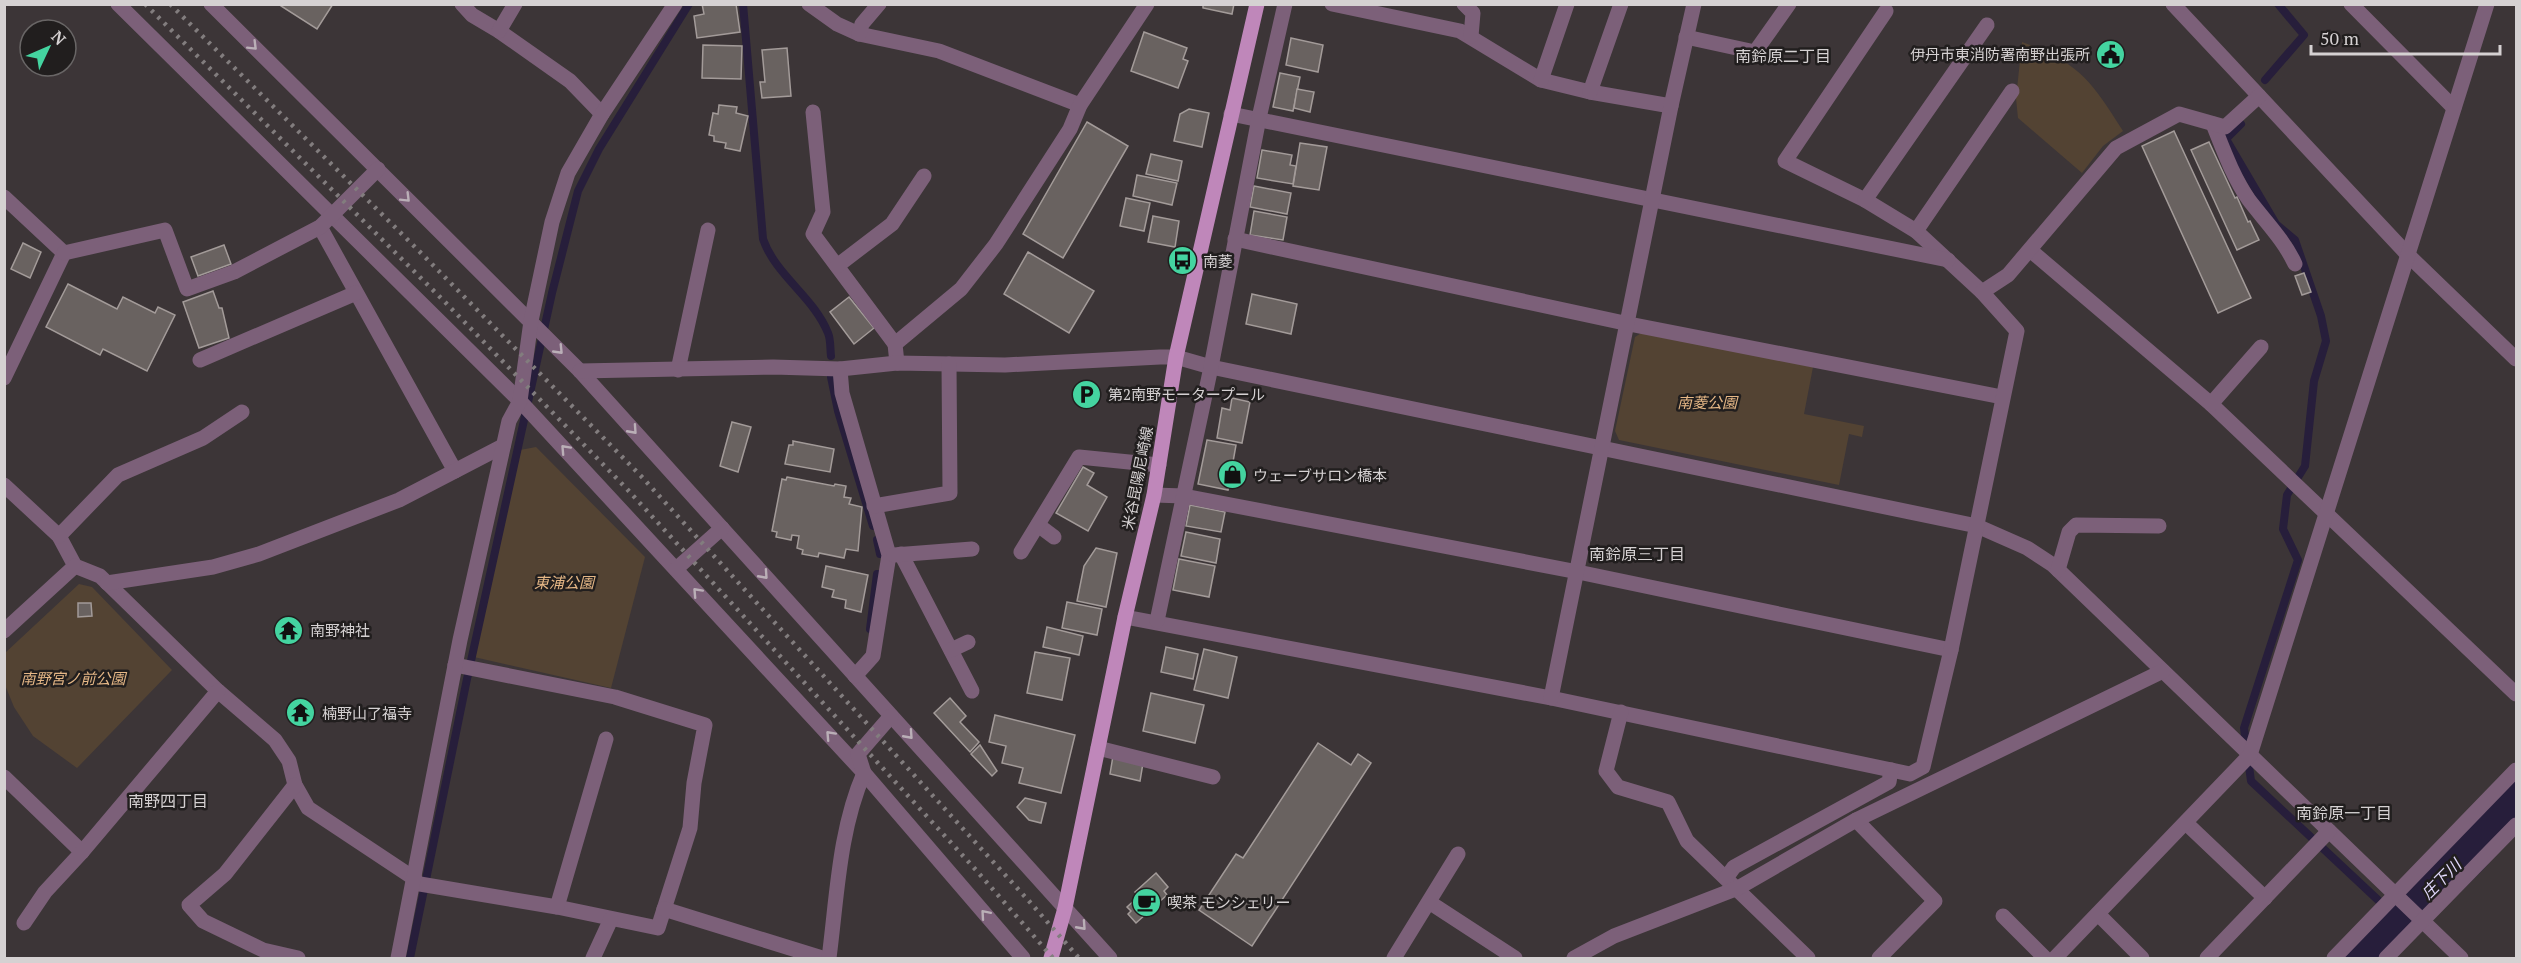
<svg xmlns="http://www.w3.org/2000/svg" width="2521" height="963" font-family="'PT Serif','Noto Sans JP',serif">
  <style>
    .green { fill: #534333 }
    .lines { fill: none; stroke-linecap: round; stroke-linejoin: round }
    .stream { stroke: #271e3b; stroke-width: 8 }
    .river { stroke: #271e3b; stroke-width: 45 }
    .building { fill: #696260; stroke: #a39b99; stroke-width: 1.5 }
    .minor { stroke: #7c6079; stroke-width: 15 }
    .major { stroke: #bf87ba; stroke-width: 15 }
    .rail { stroke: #827d7e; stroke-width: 4.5; stroke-dasharray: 3 6; stroke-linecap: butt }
    .oneway { stroke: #baafb7 }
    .labels { text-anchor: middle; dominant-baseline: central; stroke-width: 5; stroke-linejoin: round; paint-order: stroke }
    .poi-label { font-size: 15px; fill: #d5d1d2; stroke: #211e1e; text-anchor: start }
    .park-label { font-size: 15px; font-style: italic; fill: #e5b786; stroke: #211e1e }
    .street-label { font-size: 15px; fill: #d5d1d2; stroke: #211e1e }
    .neighbourhood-label { font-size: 16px; fill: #d5d1d2; stroke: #211e1e }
    .water-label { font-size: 16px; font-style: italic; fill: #e3dafe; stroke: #211e1e }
  </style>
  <rect width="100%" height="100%" fill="#3c3537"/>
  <g class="green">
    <path d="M2022 42C2080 63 2091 81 2123 131L2103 146 2082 173 2018 118 2016 98Z"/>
    <path d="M1643 332 1813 367 1804 414 1864 426 1862 437 1849 434 1839 485 1619 440 1615 431 1635 337Z"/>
    <path d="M536 447 645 557 611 688 474 657 520 450Z"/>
    <path d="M79 584 92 587 172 670 77 768 33 736 14 707 5 685V653Z"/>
  </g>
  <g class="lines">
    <g class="stream">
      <path d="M743 4 763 239C776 276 813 296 828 333 831 340 830 349 831 356"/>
      <path d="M2265 80 2304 35 2278 4"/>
      <path d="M2241 124 2226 139 2276 224 2295 240 2321 316 2326 341 2314 381 2305 466 2287 495 2283 529 2298 560 2244 728 2251 781 2378 900"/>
      <path d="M831 377 838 411 873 526"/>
      <path d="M877 540 880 554"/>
      <path d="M870 629 877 574"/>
      <path d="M2388 911 2398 922"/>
      <path d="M410 958 467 679 552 293 578 191 599 149 689 4"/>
    </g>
    <path class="river" d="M2361 958 2467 854 2516 796"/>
  </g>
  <g class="building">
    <path d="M282 4H333L317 29 281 6Z"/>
    <path d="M702 4H736L740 32 697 38 694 16 704 14Z"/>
    <path d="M1203 4H1234L1232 14 1203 8Z"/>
    <path d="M1144 32 1187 48 1183 59 1188 61 1178 88 1131 71Z"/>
    <path d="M1291 38 1323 45 1318 72 1286 65Z"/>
    <path d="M703 45 742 46 741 79 702 78Z"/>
    <path d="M787 48 791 96 762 98 760 82H765L762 50Z"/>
    <path d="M1280 73 1300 77 1293 111 1273 107Z"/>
    <path d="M1297 89 1314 92 1310 112 1294 108Z"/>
    <path d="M719 105 737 107 736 113 748 116 740 151 725 148 726 143 714 141V136L709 135 713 113 718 114Z"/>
    <path d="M1189 109 1209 113 1202 147 1174 141 1180 114Z"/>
    <path d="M1087 122 1128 146 1063 258 1023 234Z"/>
    <path d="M2174 131 2251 298 2218 313 2142 146Z"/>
    <path d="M2209 142 2235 198 2237 197 2248 222 2250 221 2259 240 2237 250 2191 150Z"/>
    <path d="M1300 143 1327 147 1319 190 1293 186Z"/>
    <path d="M1262 150 1292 155 1290 165 1296 166 1293 184 1257 178Z"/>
    <path d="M1151 154 1182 161 1178 181 1146 174Z"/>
    <path d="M1137 175 1177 183 1172 205 1133 196Z"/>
    <path d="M1254 186 1291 193 1287 214 1250 207Z"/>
    <path d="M1126 198 1150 203 1144 231 1120 226Z"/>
    <path d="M1254 211 1287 217 1283 240 1250 235Z"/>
    <path d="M1153 216 1179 221 1175 247 1148 242Z"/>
    <path d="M23 243 41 252 30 278 11 269Z"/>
    <path d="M224 245 231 264 198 276 191 257Z"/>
    <path d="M1028 252 1094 291 1069 333 1004 294Z"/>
    <path d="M2304 273 2311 292 2302 295 2295 276Z"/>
    <path d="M68 284 117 309 123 297 155 313 158 307 175 315 147 371 103 349 100 355 46 327Z"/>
    <path d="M213 291 219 308H222L229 338 199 348 183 302Z"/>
    <path d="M1252 294 1297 304 1291 334 1246 324Z"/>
    <path d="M849 297 874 328 854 344 830 312Z"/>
    <path d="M1232 398 1250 402 1242 443 1217 438 1222 408 1230 410Z"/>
    <path d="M732 422 751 427 738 472 720 466Z"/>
    <path d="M1207 440 1236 445 1228 490 1198 484Z"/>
    <path d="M793 441 834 449 830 472 785 464 789 445H793Z"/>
    <path d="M1083 467 1094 473 1087 485 1107 497 1088 531 1056 513Z"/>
    <path d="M787 477 834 486 835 484 846 486 844 497 851 498 849 504 862 507 858 551 846 549 844 558 819 553 818 557 802 554 803 550 797 548 799 536 792 535 791 540 776 537 777 532 772 531 782 479 786 480Z"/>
    <path d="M1190 505 1225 512 1221 532 1186 526Z"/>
    <path d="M1186 532 1220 539 1216 563 1181 556Z"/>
    <path d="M1096 548 1117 553 1106 607 1077 601 1084 566Z"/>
    <path d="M1179 559 1215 566 1209 597 1173 590Z"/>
    <path d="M826 566 868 575 861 612 845 608 846 600 832 597 834 590 822 587Z"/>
    <path d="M1067 602 1102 609 1097 635 1062 628Z"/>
    <path d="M78 603H91L92 616 78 617Z"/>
    <path d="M1047 627 1083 636 1079 655 1043 647Z"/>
    <path d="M1166 647 1198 654 1193 679 1161 672Z"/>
    <path d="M1204 649 1237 657 1228 698 1194 690Z"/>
    <path d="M1035 652 1070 658 1062 700 1027 693Z"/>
    <path d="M1151 693 1204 705 1195 743 1143 731Z"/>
    <path d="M950 698 966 716 960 722 979 742 970 752 934 713Z"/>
    <path d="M995 715 1075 735 1061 793 1019 783 1023 768 1002 763 1006 746 989 742Z"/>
    <path d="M1318 743 1351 765 1358 754 1371 763 1252 946 1199 910 1236 854 1243 858Z"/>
    <path d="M980 745 997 771 992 776 971 754Z"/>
    <path d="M1113 756 1143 763 1140 781 1110 774Z"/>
    <path d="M1025 798 1046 803 1041 823 1029 820 1017 807Z"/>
    <path d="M1156 873 1168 887 1164 891 1167 895 1136 923 1128 914 1131 911 1127 907 1139 896 1135 892Z"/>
  </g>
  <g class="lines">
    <g class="minor">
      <path d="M118 4 520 401 864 773 1023 958"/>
      <path d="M211 4 580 371 1110 958"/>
      <path d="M462 4 472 15 499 31 570 81 602 114"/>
      <path d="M809 4 837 24 859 34 939 51 1080 105"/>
      <path d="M1332 4 1460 31 1541 80 1590 92 1671 106"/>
      <path d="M1464 4 1473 13 1471 36"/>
      <path d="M2173 4 2407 254 2516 359"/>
      <path d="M2351 4 2454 108"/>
      <path d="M1886 11 1785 161 1865 200 1916 231 1982 292"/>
      <path d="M499 31 515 4"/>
      <path d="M859 34 862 24 879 4"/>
      <path d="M1686 37 1755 52 1789 4"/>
      <path d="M1541 80 1567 4"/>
      <path d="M1590 92 1621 4"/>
      <path d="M813 112 823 212 813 234 895 344"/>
      <path d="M1231 114 1948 260"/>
      <path d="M2213 124C2223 149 2233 177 2249 200 2265 221 2284 240 2295 264"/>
      <path d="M4 197 64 253 4 378"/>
      <path d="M1865 200 1987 25"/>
      <path d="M320 227 455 471"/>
      <path d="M1916 231 2012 91"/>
      <path d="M1235 239 1629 324 2002 397"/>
      <path d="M2030 250 2211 404 2516 694"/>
      <path d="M64 253 165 230 187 289 234 272 320 227 378 169"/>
      <path d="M837 266 892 224 924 176"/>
      <path d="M200 360 356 293"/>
      <path d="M897 363 895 344 961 289 996 244 1070 129 1080 105 1147 4"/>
      <path d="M840 369 842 393 889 555 873 656 855 676"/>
      <path d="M678 370 708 230"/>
      <path d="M580 371 773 367 840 369 897 363 1005 365 1160 357H1176L1211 367 1977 526 2027 548 2053 565 2461 958"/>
      <path d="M2211 404 2261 347"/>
      <path d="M4 485 59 536 75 566 100 576 218 691 275 740 289 761 295 785 308 808 415 879"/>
      <path d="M1154 495 1184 496 1578 572 1951 650"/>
      <path d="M874 506 950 493 949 364"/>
      <path d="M1038 525 1054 537"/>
      <path d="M59 536 118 475 203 438 242 412"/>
      <path d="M1021 552 1079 457 1159 465"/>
      <path d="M901 554 972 691"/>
      <path d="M894 555 972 549"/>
      <path d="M676 569 722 528"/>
      <path d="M2058 570 2069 532 2076 525 2159 526"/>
      <path d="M107 583 213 567 259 554 399 500 503 446"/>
      <path d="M1125 617 1551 698 1910 774 1923 767 1951 650 2017 331 1982 292 2008 275 2116 148 2179 114 2225 127 2259 96"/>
      <path d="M1157 621 1211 367 1259 118 1285 4"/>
      <path d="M4 631 75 566"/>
      <path d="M951 650 968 642"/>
      <path d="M455 665 615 697 705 725 694 783 690 828 658 928 557 907"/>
      <path d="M1551 698 1671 106 1694 4"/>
      <path d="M1621 712 1606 771 1618 787 1668 802 1687 841 1808 958"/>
      <path d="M1098 748 1213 777"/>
      <path d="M4 777 82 852"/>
      <path d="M295 785 225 874 189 905 203 921 263 950 298 958"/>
      <path d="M1856 820 1935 901 1879 958"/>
      <path d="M2186 823 2265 898"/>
      <path d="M1726 878 1734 867 1889 782 1891 770"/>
      <path d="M414 883 557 907 606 739"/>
      <path d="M1429 902 1515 958"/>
      <path d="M664 909 822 958"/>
      <path d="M2098 914 2142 958"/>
      <path d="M2003 916 2045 958"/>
      <path d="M24 923 45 892 82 852 218 691"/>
      <path d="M398 958 460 640 509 421 520 401 531 321 552 222 568 173 602 114 675 4"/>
      <path d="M593 958 611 919"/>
      <path d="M829 958C837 897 839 830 864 773L858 754 891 716"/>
      <path d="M1394 958 1458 854"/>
      <path d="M1574 958 1614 936 1738 888 1856 820 2163 671"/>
      <path d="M2055 958 2250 755 2487 4"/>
      <path d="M2207 958 2329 831"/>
      <path d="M2334 958 2516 770"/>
      <path d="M2386 958 2516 825"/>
    </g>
    <path class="major" d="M1051 958 1065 908 1125 617 1154 495 1176 357 1257 4"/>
    <g class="rail">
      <path d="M145 4 444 301 627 489 976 870 1053 958"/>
      <path d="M170 4 422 254 641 476 1028 900 1079 958"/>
    </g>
  </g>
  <defs><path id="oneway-chevron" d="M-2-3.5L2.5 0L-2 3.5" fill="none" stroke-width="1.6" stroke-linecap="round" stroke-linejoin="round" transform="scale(1.5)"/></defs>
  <g class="oneway">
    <use href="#oneway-chevron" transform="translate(253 46) rotate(45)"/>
    <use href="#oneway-chevron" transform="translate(406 198) rotate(45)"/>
    <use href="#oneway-chevron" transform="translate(559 350) rotate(46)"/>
    <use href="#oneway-chevron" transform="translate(633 430) rotate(48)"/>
    <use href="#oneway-chevron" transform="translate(565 449) rotate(-133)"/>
    <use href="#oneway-chevron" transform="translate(764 575) rotate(48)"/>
    <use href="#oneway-chevron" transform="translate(697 592) rotate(-133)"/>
    <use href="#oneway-chevron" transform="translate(830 735) rotate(-133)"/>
    <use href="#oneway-chevron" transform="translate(909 735) rotate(48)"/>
    <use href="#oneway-chevron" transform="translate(985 914) rotate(-131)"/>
    <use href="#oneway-chevron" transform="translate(1082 926) rotate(48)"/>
  </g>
  <defs>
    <symbol id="civic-disc" viewBox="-11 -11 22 22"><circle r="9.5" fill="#44d4a0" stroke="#211e1e"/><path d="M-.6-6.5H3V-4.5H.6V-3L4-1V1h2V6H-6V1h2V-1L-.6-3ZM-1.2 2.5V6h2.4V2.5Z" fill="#111"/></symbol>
    <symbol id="bus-disc" viewBox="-11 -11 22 22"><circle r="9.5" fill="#44d4a0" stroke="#211e1e"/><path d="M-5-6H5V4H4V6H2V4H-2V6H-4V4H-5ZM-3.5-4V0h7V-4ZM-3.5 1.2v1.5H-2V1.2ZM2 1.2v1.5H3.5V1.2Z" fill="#111"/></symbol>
    <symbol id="parking-disc" viewBox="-11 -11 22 22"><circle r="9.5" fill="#44d4a0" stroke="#211e1e"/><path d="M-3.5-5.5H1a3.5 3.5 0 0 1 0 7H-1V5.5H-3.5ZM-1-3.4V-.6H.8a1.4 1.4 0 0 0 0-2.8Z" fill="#111"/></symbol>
    <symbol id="shop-disc" viewBox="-11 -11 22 22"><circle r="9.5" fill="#44d4a0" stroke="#211e1e"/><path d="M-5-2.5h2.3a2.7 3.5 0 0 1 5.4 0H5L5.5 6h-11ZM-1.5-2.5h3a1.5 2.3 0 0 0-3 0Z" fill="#111"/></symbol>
    <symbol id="temple-disc" viewBox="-11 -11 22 22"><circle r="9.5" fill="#44d4a0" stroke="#211e1e"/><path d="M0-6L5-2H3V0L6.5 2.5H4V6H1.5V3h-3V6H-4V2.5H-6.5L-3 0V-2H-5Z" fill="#111"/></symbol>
    <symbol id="cafe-disc" viewBox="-11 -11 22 22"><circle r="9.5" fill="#44d4a0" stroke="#211e1e"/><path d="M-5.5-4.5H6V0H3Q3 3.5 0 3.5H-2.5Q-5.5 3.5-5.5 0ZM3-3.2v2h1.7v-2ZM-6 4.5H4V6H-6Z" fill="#111"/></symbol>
  </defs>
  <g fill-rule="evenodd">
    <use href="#civic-disc" x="2094" y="38" width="33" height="33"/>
    <use href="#bus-disc" x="1166" y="244" width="33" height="33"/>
    <use href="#parking-disc" x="1070" y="378" width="33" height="33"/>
    <use href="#shop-disc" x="1216" y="458" width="33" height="33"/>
    <use href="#temple-disc" x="272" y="614" width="33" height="33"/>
    <use href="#temple-disc" x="284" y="696" width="33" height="33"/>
    <use href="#cafe-disc" x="1130" y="886" width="33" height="33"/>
  </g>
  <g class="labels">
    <g class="poi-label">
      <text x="2090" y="54" text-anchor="end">伊丹市東消防署南野出張所</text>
      <text x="1203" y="261">南菱</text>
      <text x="1108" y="394">第2南野モータープール</text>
      <text x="1253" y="475">ウェーブサロン橋本</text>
      <text x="310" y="630">南野神社</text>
      <text x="322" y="713">楠野山了福寺</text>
      <text x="1167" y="902">喫茶 モンシェリー</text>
    </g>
    <g class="park-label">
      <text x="1707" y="402">南菱公園</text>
      <text x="564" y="582">東浦公園</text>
      <text x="73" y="678">南野宮ノ前公園</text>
    </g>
    <g class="street-label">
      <text transform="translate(1137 478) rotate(-79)">米谷昆陽尼崎線</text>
    </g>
    <g class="neighbourhood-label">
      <text x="1783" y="56">南鈴原二丁目</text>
      <text x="1637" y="554">南鈴原三丁目</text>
      <text x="168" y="801">南野四丁目</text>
      <text x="2344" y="813">南鈴原一丁目</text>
    </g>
    <g class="water-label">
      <text transform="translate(2441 879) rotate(-45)">庄下川</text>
    </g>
  </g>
  <rect width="2521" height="963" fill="none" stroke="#d5d1d2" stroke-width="12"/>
  <g transform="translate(48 48) rotate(46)"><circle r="28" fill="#211e1e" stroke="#696666" stroke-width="1.5"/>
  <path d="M0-4.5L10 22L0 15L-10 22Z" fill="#44d4a0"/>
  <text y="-9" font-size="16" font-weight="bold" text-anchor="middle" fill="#d5d1d2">N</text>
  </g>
  <path d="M2311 45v9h189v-9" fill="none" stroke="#d5d1d2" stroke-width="3"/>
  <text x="2320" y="45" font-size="18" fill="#d5d1d2" stroke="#211e1e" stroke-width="4.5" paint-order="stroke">50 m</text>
</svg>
